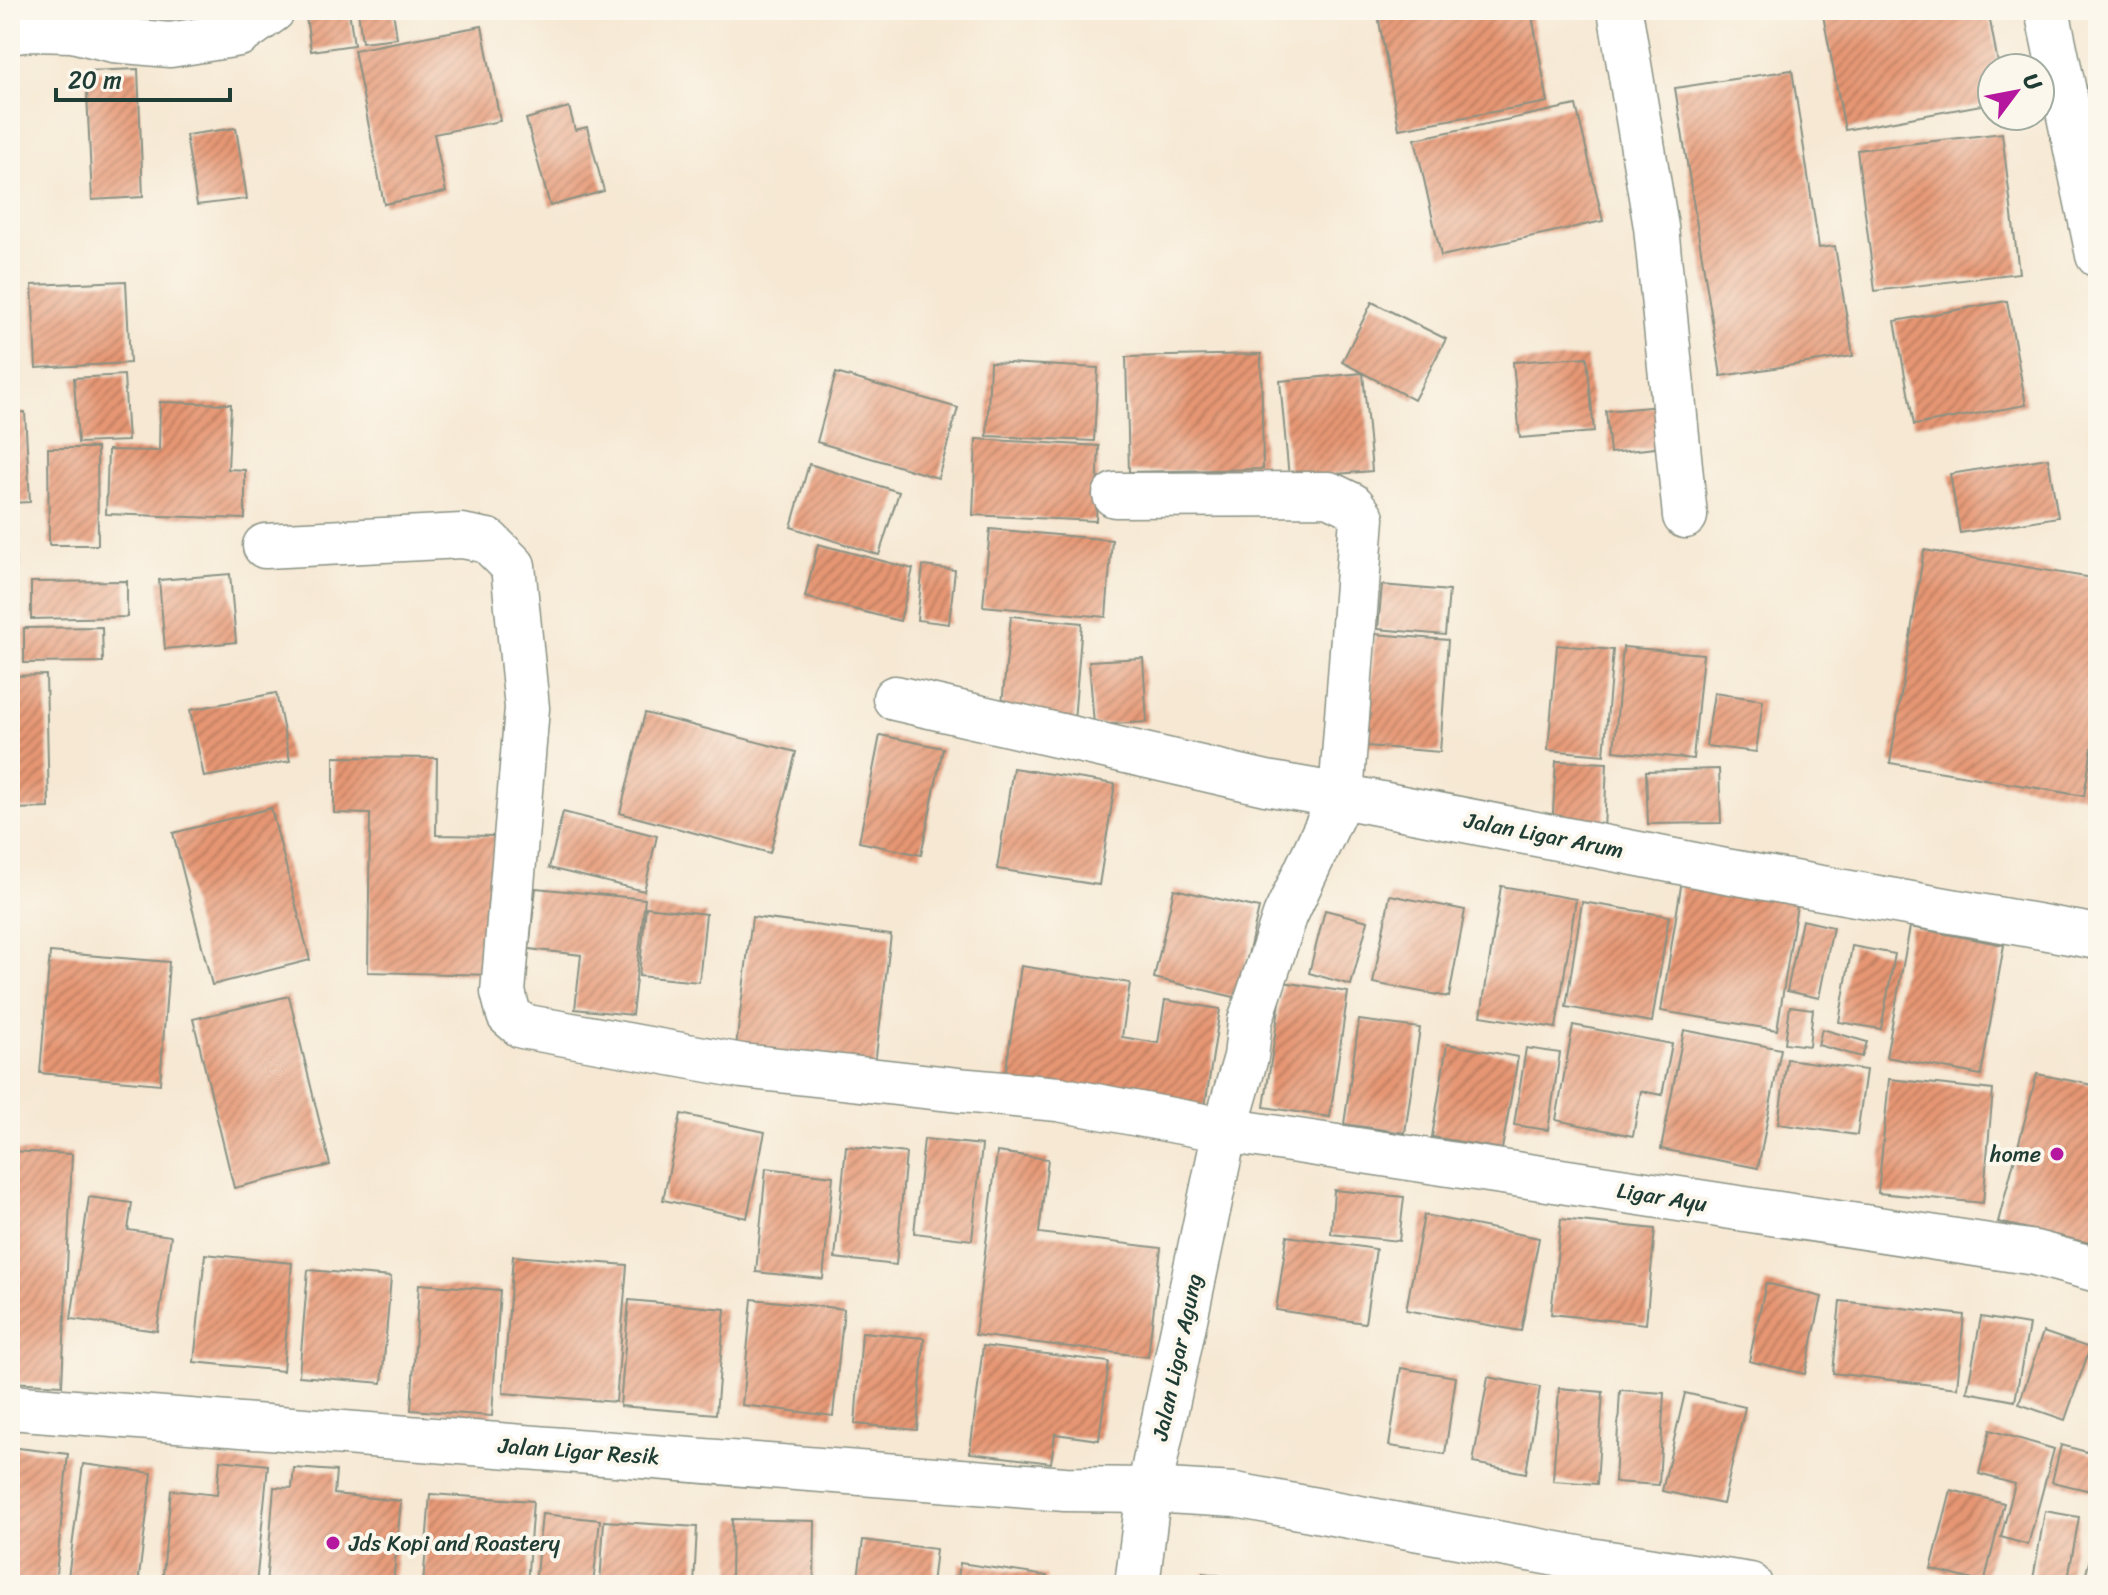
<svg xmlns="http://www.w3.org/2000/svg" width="2108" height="1595" font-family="Sriracha,sans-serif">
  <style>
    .building { fill: url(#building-hatch) }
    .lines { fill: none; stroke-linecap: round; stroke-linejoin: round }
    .street-casing { stroke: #8a9284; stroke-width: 47 }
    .street { stroke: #fff; stroke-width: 44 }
    .poi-dot { fill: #b5179e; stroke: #fbf7ec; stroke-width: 3 }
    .labels { text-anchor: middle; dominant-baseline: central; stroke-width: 8; stroke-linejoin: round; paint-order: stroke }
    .street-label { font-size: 22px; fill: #1f3d34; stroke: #fbf7ec }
    .poi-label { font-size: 22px; fill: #1f3d34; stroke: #fbf7ec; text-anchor: end }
  </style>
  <defs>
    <pattern id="building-hatch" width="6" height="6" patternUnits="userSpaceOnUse" patternTransform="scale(2)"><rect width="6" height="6" fill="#e69673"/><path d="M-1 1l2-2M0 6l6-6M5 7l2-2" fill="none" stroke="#ba7c5f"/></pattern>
  </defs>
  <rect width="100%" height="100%" fill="#fbf7ec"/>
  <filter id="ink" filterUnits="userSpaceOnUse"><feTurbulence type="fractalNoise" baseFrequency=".0125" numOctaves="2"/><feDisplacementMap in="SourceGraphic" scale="16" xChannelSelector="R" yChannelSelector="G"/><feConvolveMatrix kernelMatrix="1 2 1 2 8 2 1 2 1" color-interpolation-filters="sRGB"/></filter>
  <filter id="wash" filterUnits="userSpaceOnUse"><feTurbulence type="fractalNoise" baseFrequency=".006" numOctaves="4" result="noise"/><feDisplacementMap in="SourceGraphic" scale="32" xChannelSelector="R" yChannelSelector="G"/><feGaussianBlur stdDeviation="1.8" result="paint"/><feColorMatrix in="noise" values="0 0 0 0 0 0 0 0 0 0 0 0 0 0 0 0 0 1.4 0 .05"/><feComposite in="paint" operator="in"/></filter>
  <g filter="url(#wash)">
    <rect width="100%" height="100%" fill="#f6e8d3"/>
    <g id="blocks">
      <g class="building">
        <path d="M305 10H349L354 45 311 51Z"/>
        <path d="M358 10H393L397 38 362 42Z"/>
        <path d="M1377 10H1531L1548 102 1399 129Z"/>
        <path d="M1822 10H1988L1999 68H1992V103L1845 130Z"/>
        <path d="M482 26 500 121 434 134 446 192 384 204 354 50Z"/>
        <path d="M138 69 143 197 92 200 86 71Z"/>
        <path d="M1792 70 1819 248 1835 246 1853 356 1721 376 1675 88Z"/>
        <path d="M1576 105 1603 221 1441 256 1415 139Z"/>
        <path d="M569 107 575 130 587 127 604 191 550 206 526 119Z"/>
        <path d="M236 128 247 199 197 205 186 135Z"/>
        <path d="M2002 133 2019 273 1875 291 1857 150Z"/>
        <path d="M126 281 130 363 36 368 32 285Z"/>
        <path d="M2007 301 2026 405 1914 425 1895 321Z"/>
        <path d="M1372 302 1446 339 1414 400 1363 373 1372 471 1289 478 1280 381 1363 373 1342 362Z"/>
        <path d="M1261 354 1263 469 1129 472 1126 357Z"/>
        <path d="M1587 357 1594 432 1520 438 1513 362Z"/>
        <path d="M990 362 1098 368 1094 441 987 436Z"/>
        <path d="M836 373 958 408 938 478 817 442Z"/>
        <path d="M124 375 128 441 78 443 74 378Z"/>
        <path d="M160 402 231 404 228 469 245 470V519L106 514 108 450 159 451Z"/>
        <path d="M1660 406 1664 447 1610 453 1606 411Z"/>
        <path d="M25 412 30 502 10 503V413Z"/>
        <path d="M976 439 1099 446 1096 521 973 515Z"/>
        <path d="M48 448H97L98 545H49Z"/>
        <path d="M2048 458 2058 517 1960 533 1950 474Z"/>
        <path d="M809 464 899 492 879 555 791 527Z"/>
        <path d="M990 529 1112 540 1106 617 983 606Z"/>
        <path d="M818 544 913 569 900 621 805 597Z"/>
        <path d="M10 549H15L17 645 10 646Z"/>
        <path d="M1924 550 2098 579V710L2084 796 1890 763Z"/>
        <path d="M923 566 955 570 949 624 917 620Z"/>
        <path d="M230 574 236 642 165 649 159 580Z"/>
        <path d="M127 581V617L31 619V582Z"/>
        <path d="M1382 585 1449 591 1445 635 1378 629Z"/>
        <path d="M1011 616 1082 623 1074 721 1001 714Z"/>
        <path d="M102 627 103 662 24 663V628Z"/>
        <path d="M1375 634 1448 640 1440 752 1367 746Z"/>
        <path d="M1557 645 1613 650 1604 755 1548 750Z"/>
        <path d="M1623 647 1703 654 1693 759 1614 751Z"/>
        <path d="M1143 658 1147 722 1094 725 1089 661Z"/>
        <path d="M46 675 49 808 10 809V676Z"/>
        <path d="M276 693 290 761 204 777 190 710Z"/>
        <path d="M1714 693 1763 700 1756 752 1706 746Z"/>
        <path d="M645 713 796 752 770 853 620 813Z"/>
        <path d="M880 735 943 748 921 855 859 842Z"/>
        <path d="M334 757 437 758 436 835 496 836 495 975 368 972 370 814 334 813Z"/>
        <path d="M1556 761 1607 763 1604 831 1552 828Z"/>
        <path d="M1013 768 1115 784 1099 885 997 869Z"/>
        <path d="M1719 769 1721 823 1648 824 1646 771Z"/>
        <path d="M271 808 310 960 212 985 173 833Z"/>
        <path d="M563 812 657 836 644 891 549 868Z"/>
        <path d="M1682 880 1798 899 1777 1030 1661 1011Z"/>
        <path d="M1501 886 1576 899 1556 1028 1481 1016Z"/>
        <path d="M536 888 645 899 632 1015 575 1009 581 955 529 949Z"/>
        <path d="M1174 889 1259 908 1238 998 1154 978Z"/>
        <path d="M1390 895 1465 910 1449 997 1373 983Z"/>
        <path d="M1582 902 1669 916 1652 1022 1566 1007Z"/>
        <path d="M646 907 706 914 699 982 639 976Z"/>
        <path d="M1325 910 1368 921 1351 985 1309 973Z"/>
        <path d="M752 917 891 935 874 1072 735 1055Z"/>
        <path d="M1802 920 1833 927 1819 998 1787 991Z"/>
        <path d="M1910 927 2004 945 1981 1075 1886 1057Z"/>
        <path d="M1852 946 1895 954 1881 1029 1839 1022Z"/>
        <path d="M50 952 169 962 160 1084 40 1073Z"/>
        <path d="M1021 966 1130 983 1122 1037 1158 1043 1165 1000 1220 1009 1204 1113 1004 1083Z"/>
        <path d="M1283 982 1348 992 1330 1117 1264 1107Z"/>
        <path d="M289 996 330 1165 234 1188 193 1019Z"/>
        <path d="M1790 1006 1813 1009 1809 1046 1785 1043Z"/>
        <path d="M1359 1020 1420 1028 1405 1133 1344 1124Z"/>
        <path d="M1573 1025 1672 1044 1662 1095 1641 1091 1633 1136 1556 1120Z"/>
        <path d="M1822 1029 1867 1042 1862 1057 1818 1045Z"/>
        <path d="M1684 1030 1781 1049 1758 1168 1661 1149Z"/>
        <path d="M1447 1044 1518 1057 1502 1149 1432 1137Z"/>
        <path d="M1526 1048 1560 1053 1548 1130 1514 1125Z"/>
        <path d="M1787 1059 1866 1070 1857 1135 1778 1124Z"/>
        <path d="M2037 1074 2098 1086V1245L1998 1222Z"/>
        <path d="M1889 1079 1993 1090 1983 1203 1878 1193Z"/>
        <path d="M681 1114 765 1132 747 1218 663 1200Z"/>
        <path d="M924 1139 982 1145 972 1240 914 1233Z"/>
        <path d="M846 1146 906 1153 896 1265 835 1258Z"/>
        <path d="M10 1151 72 1154 62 1385 10 1382 11 1315H10Z"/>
        <path d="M997 1152 1048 1159 1039 1233 1161 1248 1148 1357 975 1335Z"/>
        <path d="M766 1168 833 1176 823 1279 756 1272Z"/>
        <path d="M1334 1190 1404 1197 1399 1241 1331 1234Z"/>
        <path d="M89 1197 132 1203 128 1230 171 1236 157 1331 71 1319Z"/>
        <path d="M1424 1215 1539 1238 1521 1331 1406 1310Z"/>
        <path d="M1561 1219 1655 1229 1646 1324 1551 1314Z"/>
        <path d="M1287 1236 1376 1249 1365 1323 1276 1310Z"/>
        <path d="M205 1254 292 1263 283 1371 194 1362Z"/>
        <path d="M513 1256 627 1265 616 1402 503 1393Z"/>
        <path d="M308 1270 391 1277 382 1383 299 1376Z"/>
        <path d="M1766 1283 1822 1297 1805 1374 1749 1361Z"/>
        <path d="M419 1284 500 1290 492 1416 411 1410Z"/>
        <path d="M752 1299 844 1309 833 1416 742 1405Z"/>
        <path d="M629 1300 725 1309 716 1414 620 1406Z"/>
        <path d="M1840 1301 1964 1315 1957 1388 1833 1373Z"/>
        <path d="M1981 1317 2029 1325 2015 1401 1967 1392Z"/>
        <path d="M862 1332 924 1338 917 1430 855 1424Z"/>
        <path d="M2043 1332 2090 1348 2065 1420 2019 1404Z"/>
        <path d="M983 1346 1109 1362 1099 1440 1055 1434 1051 1463 970 1453Z"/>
        <path d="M2098 1359V1384L2090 1381Z"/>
        <path d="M1401 1368 1456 1377 1445 1454 1389 1446Z"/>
        <path d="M1488 1377 1540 1387 1526 1473 1473 1463Z"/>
        <path d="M1559 1388 1603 1392 1597 1484 1553 1481Z"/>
        <path d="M1620 1390 1664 1393 1659 1485 1615 1482Z"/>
        <path d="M1685 1393 1745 1407 1723 1504 1662 1491Z"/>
        <path d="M1990 1430 2054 1449 2028 1545 2001 1537 2015 1484 1979 1474Z"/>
        <path d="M2061 1445 2098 1455 2091 1491 2052 1482Z"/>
        <path d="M10 1447 68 1454 55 1585H10Z"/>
        <path d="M220 1460 268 1465 256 1585H162L171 1490 217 1495Z"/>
        <path d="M83 1464 152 1473 138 1585H67Z"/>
        <path d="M294 1468 336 1471 334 1494 401 1501 393 1585H266L274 1487 292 1488Z"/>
        <path d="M1951 1490 2004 1503 1984 1583 1931 1569Z"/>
        <path d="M430 1494 533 1501 527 1585H423Z"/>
        <path d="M2045 1511 2079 1517 2067 1585H2032Z"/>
        <path d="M542 1514 600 1520 593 1585H535Z"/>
        <path d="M732 1519 815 1521 814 1585H704L705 1581H731Z"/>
        <path d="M604 1521 697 1527 694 1585H600Z"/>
        <path d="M2097 1532 2098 1585H2083Z"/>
        <path d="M863 1540 936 1549 932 1585H857Z"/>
        <path d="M960 1563 1047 1576 1045 1585H957Z"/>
        <path d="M1203 1573 1267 1583V1585H1201Z"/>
        <path d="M1302 1581 1322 1583V1585H1302Z"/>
      </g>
    </g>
  </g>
  <g filter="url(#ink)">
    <use href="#blocks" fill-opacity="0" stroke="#8a9284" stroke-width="2"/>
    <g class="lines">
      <defs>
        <g id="street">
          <path d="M1620 10 1656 227 1685 516"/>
          <path d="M2047 10 2098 255"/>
          <path d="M10 32 31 29 72 30 113 40 170 45 239 34 273 10"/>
          <path d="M265 546 462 536 488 541 513 566 527 708 503 992 509 1015 522 1026 742 1066 959 1090 1058 1099 1225 1130 2035 1253 2098 1270"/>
          <path d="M895 698 1266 783 1341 796 1362 518 1352 505 1329 494 1115 495"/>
          <path d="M10 1407 1065 1489 1149 1490 1235 1495 1589 1560 1750 1585"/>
          <path d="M1137 1585 1149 1490 1225 1130 1246 1057 1250 1021 1285 916 1341 796 1726 871 2098 937"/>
        </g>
      </defs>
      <use href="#street" class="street-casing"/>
      <use href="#street" class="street"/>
    </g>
  </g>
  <g class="poi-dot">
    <circle cx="2057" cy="1154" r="8"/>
    <circle cx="333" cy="1543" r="8"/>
  </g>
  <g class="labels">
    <g class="street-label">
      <text transform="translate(1544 835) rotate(11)">Jalan Ligar Arum</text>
      <text transform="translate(1662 1197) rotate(9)">Ligar Ayu</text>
      <text transform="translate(1177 1357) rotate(-78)">Jalan Ligar Agung</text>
      <text transform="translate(579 1451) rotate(4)">Jalan Ligar Resik</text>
    </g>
    <g class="poi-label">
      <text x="2041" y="1154">home</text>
      <text x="349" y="1543" text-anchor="start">Jds Kopi and Roastery</text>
    </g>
  </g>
  <rect width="2108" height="1595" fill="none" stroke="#fbf7ec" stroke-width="40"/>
  <g transform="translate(2016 92) rotate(58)"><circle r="38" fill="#fbf7ec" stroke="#a3ada2" stroke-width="2"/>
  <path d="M0-6L14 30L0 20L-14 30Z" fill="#b5179e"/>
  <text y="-12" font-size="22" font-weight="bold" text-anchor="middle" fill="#1f3d34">U</text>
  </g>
  <path d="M56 88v12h174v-12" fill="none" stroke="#1f3d34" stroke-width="4"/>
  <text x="68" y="88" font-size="24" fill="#1f3d34" stroke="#fbf7ec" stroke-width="6" paint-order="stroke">20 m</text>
</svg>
